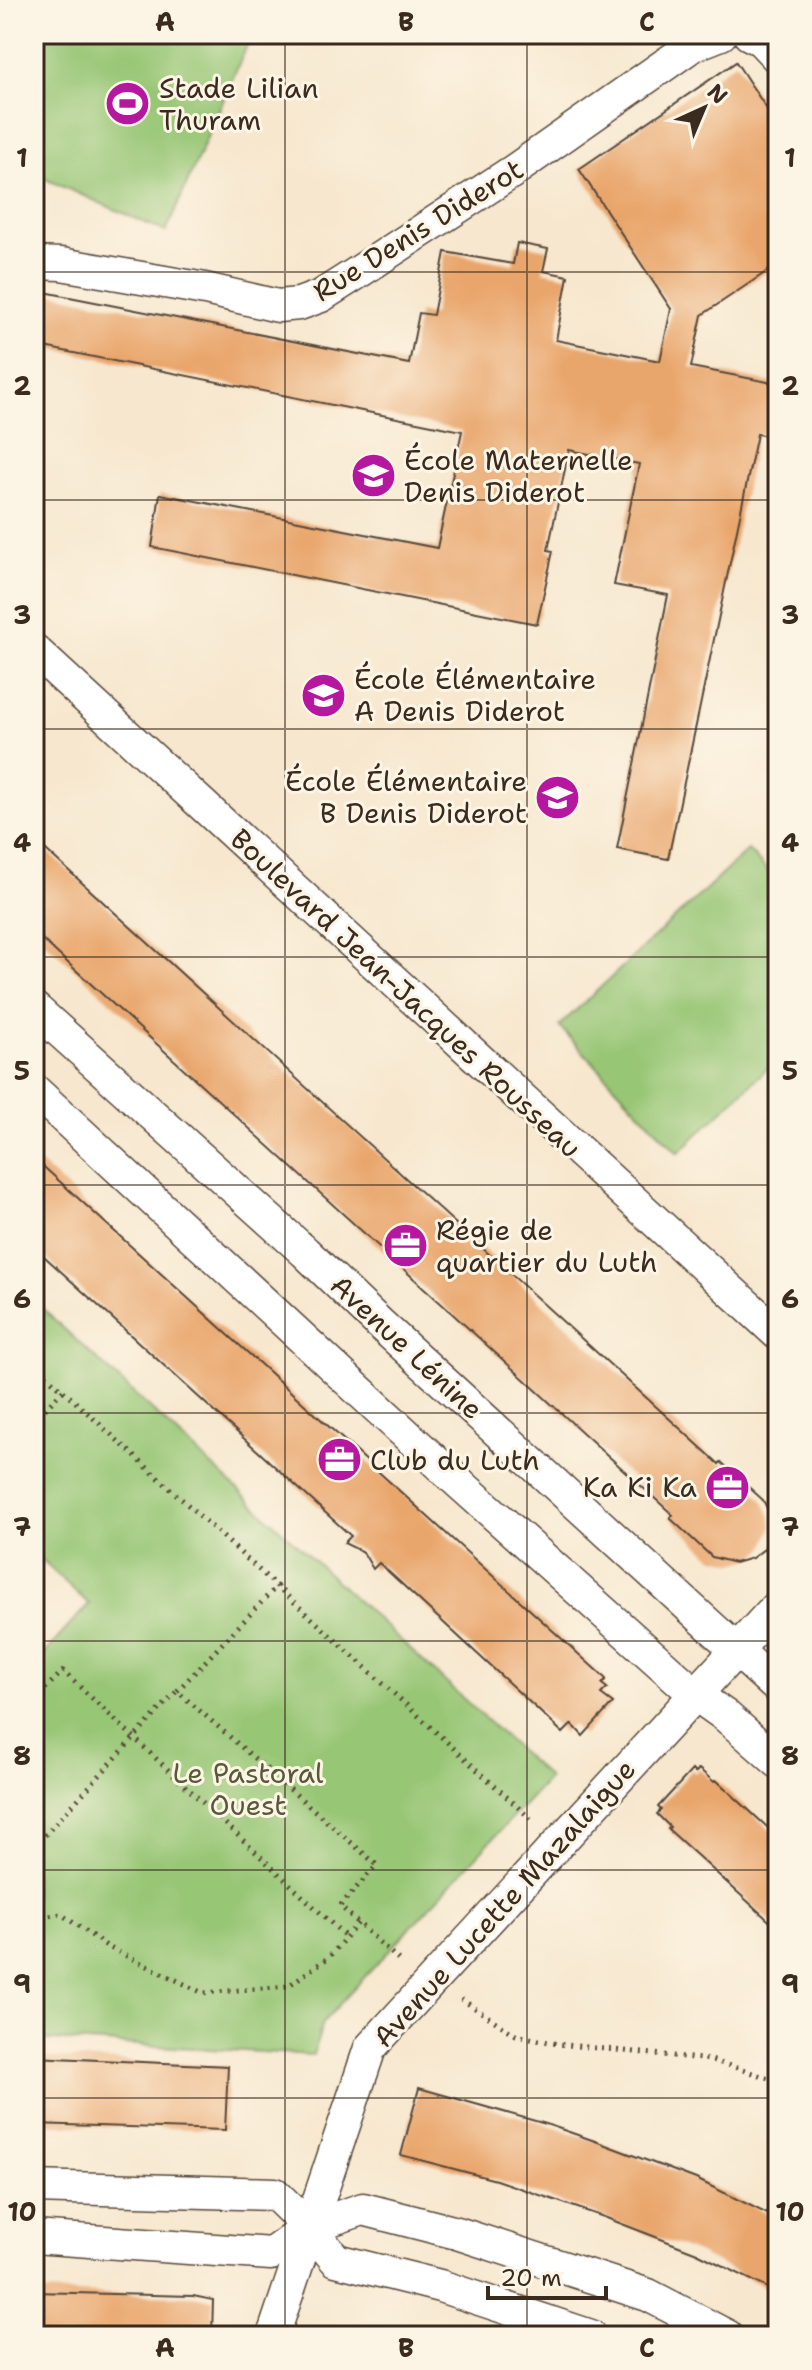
<svg xmlns="http://www.w3.org/2000/svg" width="812" height="2370" font-family="'Shantell Sans',sans-serif">
  <style>
    .green { fill: #97c675; stroke: #69784a; stroke-width: 2 }
    .building { fill: #e9a66c }
    .lines { fill: none; stroke-linecap: round; stroke-linejoin: round }
    .minor-casing { stroke: #574638; stroke-width: 35 }
    .path { stroke: #574638; stroke-width: 5; stroke-dasharray: 2 6; stroke-linecap: butt }
    .minor { stroke: #fff; stroke-width: 32 }
    .grid { fill: none; stroke: #3b2a1e; stroke-width: 2; stroke-opacity: 0.55 }
    .labels { text-anchor: middle; dominant-baseline: central; stroke-width: 6; stroke-linejoin: round; paint-order: stroke }
    .poi-label { font-size: 28px; fill: #3b2a1e; stroke: #fcf5e5; text-anchor: start }
    .street-label { font-size: 28px; fill: #3b2a1e; stroke: #fcf5e5 }
    .park-label { font-size: 28px; fill: #575938; stroke: #fcf5e5 }
    .neatline { fill: none; stroke: #3b2a1e; stroke-width: 3 }
    .grid-label { font-size: 26px; text-anchor: middle; font-weight: bold; fill: #3b2a1e }
  </style>
  <rect width="100%" height="100%" fill="#fcf5e5"/>
  <filter id="ink" filterUnits="userSpaceOnUse"><feTurbulence type="fractalNoise" baseFrequency=".0125" numOctaves="2"/><feDisplacementMap in="SourceGraphic" scale="16" xChannelSelector="R" yChannelSelector="G"/><feConvolveMatrix kernelMatrix="1 2 1 2 8 2 1 2 1" color-interpolation-filters="sRGB"/></filter>
  <filter id="wash" filterUnits="userSpaceOnUse"><feTurbulence type="fractalNoise" baseFrequency=".006" numOctaves="4" result="noise"/><feDisplacementMap in="SourceGraphic" scale="32" xChannelSelector="R" yChannelSelector="G"/><feGaussianBlur stdDeviation="1.8" result="paint"/><feColorMatrix in="noise" values="0 0 0 0 0 0 0 0 0 0 0 0 0 0 0 0 0 1.4 0 .05"/><feComposite in="paint" operator="in"/></filter>
  <g filter="url(#wash)">
    <rect width="100%" height="100%" fill="#f7e7ce"/>
    <g class="green">
      <path d="M34 34H252L166 232 34 174Z"/>
      <path d="M748 850 778 882V1058L678 1153 559 1026Z"/>
      <path d="M34 1301 549 1778 323 2022 313 2055 34 2039V1665L89 1604 34 1553Z"/>
    </g>
    <g id="blocks">
      <g class="building">
        <path d="M736 62 778 126V264L702 315 691 367 778 384V438L757 434 668 859 617 849 668 595 614 585 639 464 569 450 548 550 553 551 537 624 152 547 160 494 437 548 462 431 34 345V290L409 364 419 313 433 315 445 252 513 264 517 243 548 249 543 271 568 276 556 340 660 361 671 309 579 169Z"/>
        <path d="M34 839 719 1464 721 1462 763 1500 771 1516 772 1528 764 1549 752 1558 735 1563 712 1557 670 1518 673 1515 34 932Z"/>
        <path d="M34 1158 606 1679 602 1684 607 1688 601 1694 613 1703 583 1736 572 1724 563 1733 379 1563 373 1569 363 1552 344 1543 351 1536 34 1247Z"/>
        <path d="M699 1769 714 1782 716 1780 778 1837V1929L668 1829 670 1827 657 1814 661 1810 658 1807 692 1770 695 1773Z"/>
        <path d="M34 2057 228 2066 225 2130 34 2124Z"/>
        <path d="M419 2088 546 2124 595 2141 696 2179 778 2219V2293L697 2253 604 2217 496 2180 401 2155Z"/>
        <path d="M34 2292 193 2296 213 2300 212 2336H34Z"/>
      </g>
    </g>
  </g>
  <g filter="url(#ink)">
    <use href="#blocks" fill-opacity="0" stroke="#574638" stroke-width="2"/>
    <g class="lines">
      <defs>
        <g id="minor">
          <path d="M749 34 761 40 778 58"/>
          <path d="M34 263 61 264 205 289 278 306 299 304 321 296 354 275 512 172 693 45 721 34"/>
          <path d="M34 650 778 1334"/>
          <path d="M34 1008 305 1252 379 1323 778 1688"/>
          <path d="M34 1090 448 1473 696 1695 727 1717 778 1762"/>
          <path d="M34 2187 275 2194 309 2227 271 2254 34 2237"/>
          <path d="M273 2336 370 2048 778 1605"/>
          <path d="M591 2336 440 2286 336 2260 309 2227 363 2209 457 2233 648 2295 727 2336"/>
        </g>
      </defs>
      <use href="#minor" class="minor-casing"/>
      <g class="path">
        <path d="M34 1364 532 1820"/>
        <path d="M34 1421 63 1390"/>
        <path d="M278 1585 177 1691 377 1865 340 1906 402 1963"/>
        <path d="M34 1700 63 1671 346 1937"/>
        <path d="M34 1847 177 1691"/>
        <path d="M34 1918 61 1914 108 1947 203 1993 288 1986 329 1957 358 1923"/>
        <path d="M461 1999 516 2035 558 2044 711 2060 778 2081"/>
      </g>
      <use href="#minor" class="minor"/>
    </g>
  </g>
  <path class="grid" d="M285 34V2336M527 34V2336M34 272H778M34 500H778M34 729H778M34 957H778M34 1185H778M34 1413H778M34 1641H778M34 1870H778M34 2098H778"/>
  <defs>
    <symbol id="stadium-disc" viewBox="-11 -11 22 22"><circle r="9.5" fill="#b5179e" stroke="#fcf5e5"/><path d="M0-5a6.5 5 0 1 0 0 10a6.5 5 0 1 0 0-10ZM-3.5-1.8h7v3.6h-7Z" fill="#fff"/></symbol>
    <symbol id="school-disc" viewBox="-11 -11 22 22"><circle r="9.5" fill="#b5179e" stroke="#fcf5e5"/><path d="M0-5L7-2L0 1L-7-2ZM-4 1L0 2.5L4 1V4Q0 6-4 4Z" fill="#fff"/></symbol>
    <symbol id="office-disc" viewBox="-11 -11 22 22"><circle r="9.5" fill="#b5179e" stroke="#fcf5e5"/><path d="M-6-3h4V-5.5h4V-3h4V5H-6ZM-1-4.5V-3h2v-1.5ZM-6 0V1H6V0Z" fill="#fff"/></symbol>
  </defs>
  <g fill-rule="evenodd">
    <use href="#stadium-disc" x="102" y="78" width="51" height="51"/>
    <use href="#school-disc" x="348" y="450" width="51" height="51"/>
    <use href="#school-disc" x="298" y="670" width="51" height="51"/>
    <use href="#school-disc" x="532" y="772" width="51" height="51"/>
    <use href="#office-disc" x="380" y="1220" width="51" height="51"/>
    <use href="#office-disc" x="314" y="1434" width="51" height="51"/>
    <use href="#office-disc" x="702" y="1462" width="51" height="51"/>
  </g>
  <g class="labels">
    <g class="poi-label">
      <text x="159" y="88">Stade Lilian<tspan x="159" dy="32">Thuram</tspan></text>
      <text x="404" y="460">École Maternelle<tspan x="404" dy="32">Denis Diderot</tspan></text>
      <text x="354" y="679">École Élémentaire<tspan x="354" dy="32">A Denis Diderot</tspan></text>
      <text x="527" y="781" text-anchor="end">École Élémentaire<tspan x="527" dy="32">B Denis Diderot</tspan></text>
      <text x="436" y="1230">Régie de<tspan x="436" dy="32">quartier du Luth</tspan></text>
      <text x="370" y="1460">Club du Luth</text>
      <text x="697" y="1487" text-anchor="end">Ka Ki Ka</text>
    </g>
    <g class="street-label">
      <text transform="translate(418 230) rotate(-32)">Rue Denis Diderot</text>
      <text transform="translate(406 993) rotate(43)">Boulevard Jean-Jacques Rousseau</text>
      <text transform="translate(407 1347) rotate(43)">Avenue Lénine</text>
      <text transform="translate(504 1903) rotate(-48)">Avenue Lucette Mazalaigue</text>
    </g>
    <g class="park-label">
      <text x="248" y="1773">Le Pastoral<tspan x="248" dy="32">Ouest</tspan></text>
    </g>
  </g>
  <rect width="812" height="2370" fill="none" stroke="#fcf5e5" stroke-width="88"/>
  <g transform="translate(704 108) rotate(44)" stroke="#fcf5e5" stroke-width="6" paint-order="stroke">
  <path d="M0-6L14 30L0 20L-14 30Z" fill="#3b2a1e"/>
  <text y="-12" font-size="22" font-weight="bold" text-anchor="middle" fill="#3b2a1e">N</text>
  </g>
  <path d="M488 2286v12h118v-12" fill="none" stroke="#3b2a1e" stroke-width="4"/>
  <text x="500" y="2286" font-size="24" fill="#3b2a1e" stroke="#fcf5e5" stroke-width="6" paint-order="stroke">20 m</text>
  <rect x="44" y="44" width="724" height="2282" class="neatline"/>
  <g class="grid-label">
    <text x="165" y="31">A</text>
    <text x="406" y="31">B</text>
    <text x="647" y="31">C</text>
    <text x="22" y="167">1</text>
    <text x="790" y="167">1</text>
    <text x="22" y="395">2</text>
    <text x="790" y="395">2</text>
    <text x="22" y="624">3</text>
    <text x="790" y="624">3</text>
    <text x="22" y="852">4</text>
    <text x="790" y="852">4</text>
    <text x="22" y="1080">5</text>
    <text x="790" y="1080">5</text>
    <text x="22" y="1308">6</text>
    <text x="790" y="1308">6</text>
    <text x="22" y="1536">7</text>
    <text x="790" y="1536">7</text>
    <text x="22" y="1765">8</text>
    <text x="790" y="1765">8</text>
    <text x="22" y="1993">9</text>
    <text x="790" y="1993">9</text>
    <text x="22" y="2221">10</text>
    <text x="790" y="2221">10</text>
    <text x="165" y="2357">A</text>
    <text x="406" y="2357">B</text>
    <text x="647" y="2357">C</text>
  </g>
</svg>
